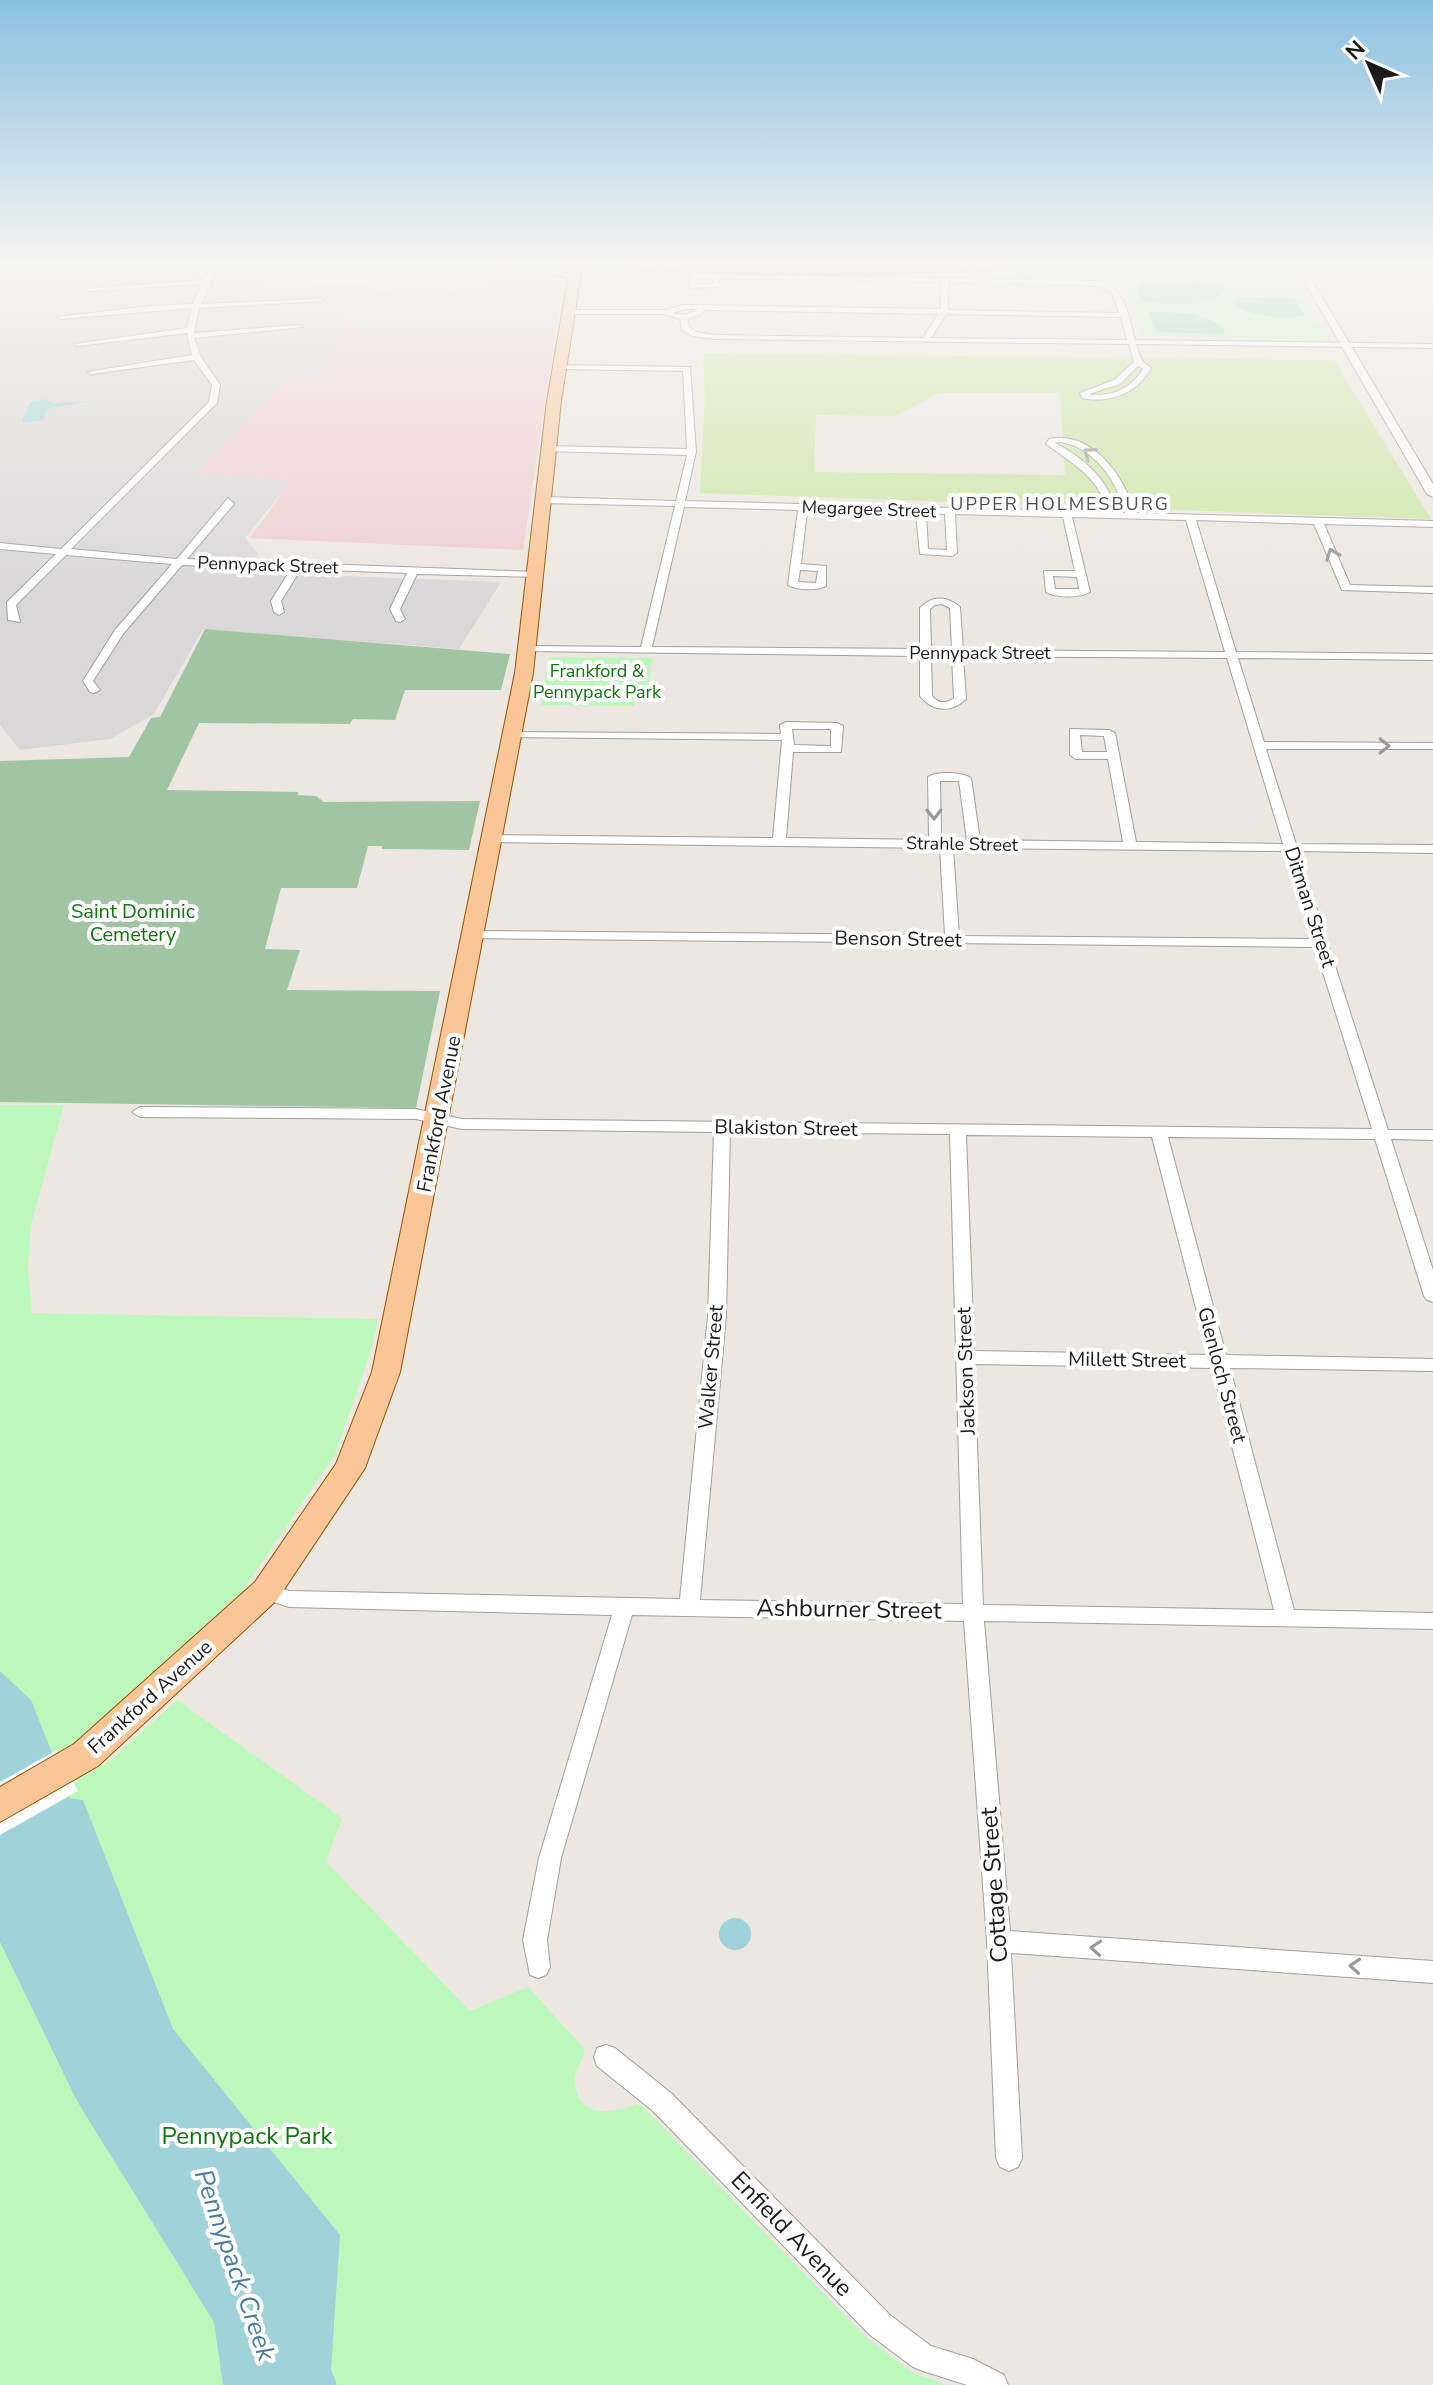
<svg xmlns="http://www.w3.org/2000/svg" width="1433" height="2385" font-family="'Nunito Sans',sans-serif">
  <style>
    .residential { fill: #d9d7d8 }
    .commercial { fill: #eeced0 }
    .grass { fill: #cce7a5; fill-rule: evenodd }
    .cemetery { fill: #a1c5a3 }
    .park { fill: #bcf8bb }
    .pitch { fill: #7edbae }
    .water { fill: #a0d2da }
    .pier { fill: #fff }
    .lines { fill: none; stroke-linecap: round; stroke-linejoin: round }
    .minor-casing { stroke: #9f9f9f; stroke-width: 2 }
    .tertiary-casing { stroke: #9f9f9f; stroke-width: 2 }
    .secondary-casing { stroke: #6c6d06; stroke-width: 2 }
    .primary-casing { stroke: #8f5302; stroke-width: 2 }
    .motorway-casing { stroke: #d22671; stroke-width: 2 }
    .minor { fill: #fff; fill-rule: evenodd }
    .tertiary { fill: #fff; fill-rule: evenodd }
    .secondary { fill: #f8f5b2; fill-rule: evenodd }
    .primary { fill: #fac697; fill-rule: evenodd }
    .motorway { fill: #e487a1; fill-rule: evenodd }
    .oneway { stroke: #989898 }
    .labels { text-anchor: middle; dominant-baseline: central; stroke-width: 8; stroke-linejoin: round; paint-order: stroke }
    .far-neighbourhood-label { font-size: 18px; letter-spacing: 2px; fill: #4e4e4e; stroke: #fff }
    .far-street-label { font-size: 18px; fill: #1b1b1b; stroke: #fff }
    .far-park-label { font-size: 18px; fill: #0e750c; stroke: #fff }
    .street-label { font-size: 20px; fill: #1b1b1b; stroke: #fff }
    .park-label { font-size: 20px; fill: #0e750c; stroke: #fff }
    .near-street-label { font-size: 24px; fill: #1b1b1b; stroke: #fff }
    .near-park-label { font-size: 24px; fill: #0e750c; stroke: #fff }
    .near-water-label { font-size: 26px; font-style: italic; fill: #477ba0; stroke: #fff }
  </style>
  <rect width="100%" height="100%" fill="#ece7e0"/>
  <path class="residential" d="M0 267H269L261 288 371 285 378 289 342 322 334 353 326 369 197 474 293 479 245 538 258 554 243 572 501 582 459 649 203 629 154 714 110 739 20 750 0 725Z"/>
  <path class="commercial" d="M489 267H509L564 278 523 550 250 538 292 479 196 474 289 374 316 376 326 369 334 353 342 322 378 289 484 290Z"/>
  <path class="grass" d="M703 353 1334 360 1431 519 700 493 705 398ZM939 393H1060L1065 475 814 472 816 415 895 416Z"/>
  <path class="cemetery" d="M205 629 510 654 501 690H405L395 720 353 719 350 724 199 723 167 790 298 792V795L316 796 324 802 480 801 469 850 382 849V846H368L357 888H281L265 949 300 950 287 990 440 991 416 1108 0 1102V761L129 757 151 718 160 717Z"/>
  <g class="park">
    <path d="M1064 267H1285L1326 339 1142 336 1124 282 973 279 971 273Z"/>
    <path d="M549 657 652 658 649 686H636L634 706 541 705Z"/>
    <path d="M0 1105H64L31 1225 28 1267 32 1313 378 1319 373 1344 335 1455 241 1593 80 1740 103 1767 177 1700 342 1818 326 1862 470 2011 528 1987 584 2048C586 2060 575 2066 575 2078 574 2118 611 2115 637 2104L643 2107 868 2339 912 2372 947 2385H0Z"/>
  </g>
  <g class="pitch">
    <path d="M1138 281 1222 283 1225 290C1206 310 1164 304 1140 301Z"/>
    <path d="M1235 297 1292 298 1296 299 1305 316C1282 318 1255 318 1235 305Z"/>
    <path d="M1148 312C1169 312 1217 311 1226 334L1157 332Z"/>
  </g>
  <g class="water">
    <path d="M45 399 54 403 90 401 52 408 47 410 43 420 24 423 22 421 30 402Z"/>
    <path d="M0 1671 31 1700 70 1798 83 1800 173 2029 340 2235 331 2369 337 2385H223L214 2322 77 2101 0 1942Z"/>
    <circle cx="735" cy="1934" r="16"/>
  </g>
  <path class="pier" d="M57 1750 78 1791 0 1835V1782Z"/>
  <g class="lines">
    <defs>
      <g id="minor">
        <path d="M211 267H217L201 304 320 299 324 301 199 308 194 333 299 325 303 327 194 338 201 357 220 385 217 403 71 549 177 559 228 498 234 504 187 559 536 572 541 575 540 577 417 574 400 609 405 619 400 622 396 621 390 609 407 573 301 569 281 601 284 612 279 615 274 612 271 601 291 569 182 565 123 634 93 681 100 690 94 693 90 692 83 681 115 630 172 564 66 555 16 605 20 622 8 620 7 602 56 554 0 549V543L61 549 209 402 212 385 194 360 91 374 87 372 192 355 187 333 78 346 74 344 187 328 192 308 61 319 57 317 150 306 193 304 202 284 88 291 84 289 204 280Z"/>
        <path d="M694 274 1094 281C1127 287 1127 312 1135 340L1433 344V348L1136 344 1142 361 1151 368C1138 393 1109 404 1082 398L1080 393 1114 380 1134 362 1129 344 715 339 692 336 682 330 680 319 665 314H568L564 312 568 310H666L683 305 941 309V282L720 278 718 287 692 288 688 286 691 276ZM697 278H713V284H696ZM948 282 1099 286 1112 293 1119 313 948 310ZM684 309H695L696 311 684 315 673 313ZM704 310 938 314 923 338 715 335 697 332 689 327 688 319 700 315ZM946 314 1121 317 1127 340 931 338ZM1138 366 1143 369C1132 388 1110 398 1089 394L1120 384Z"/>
        <path d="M556 365 690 367 696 452 685 501 1108 512C1099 477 1073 464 1046 444L1049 439C1092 430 1125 477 1135 513L1433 521V527L1324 524 1350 585 1433 587V593L1342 590 1314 524 1196 520 1236 652 1433 654V660L1238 658 1264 742 1433 743V749H1266L1296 844 1433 845V853L1298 851 1388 1130H1433V1140L1391 1139 1433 1270V1302L1427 1300 1424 1296 1375 1139 1168 1137 1226 1355 1433 1359V1371L1230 1368 1294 1610 1433 1613V1629L984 1621 1010 1931 1433 1961V1983L1011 1953 1022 2158 1018 2167 1009 2171 1000 2167 996 2158 987 1941 964 1621 632 1615 561 1858 547 1940 550 1967 546 1975 538 1978 530 1975 523 1940 539 1858 612 1615 289 1607 259 1597 256 1591 259 1585 266 1583 289 1591 680 1599 708 1316 714 1132 462 1129 416 1119 140 1117 132 1112 140 1107 416 1109 462 1119 1372 1129 1315 947 468 938 466 935 473 931 945 935 940 848 488 842 486 839 492 835 773 838 782 740 508 737 506 735 512 732 781 734 780 725 786 722 837 723 843 726 841 752H793L786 838 933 840 929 835 928 777C937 771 962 772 971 778L980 840 1123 842 1108 759H1076L1070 755V729L1109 730 1115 733 1136 842 1283 844 1227 658 963 656 966 699C952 713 932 712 920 696V656L523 651 522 649 527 646 641 647 675 506 544 503 539 500 544 497 676 501 687 455 546 451 545 449 549 446 687 449 683 371 559 369ZM1061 442C1095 448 1117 481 1125 513H1117C1109 480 1084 458 1055 443ZM684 507 798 510 788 585C796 590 818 591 826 586V566L801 564 807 510 916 513 920 554 952 556 957 553 955 514 1063 517 1075 571H1044L1046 592C1056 598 1080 598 1090 592L1072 517 1186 520 1225 652 963 650 960 607C947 596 932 595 920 608V649L652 647ZM926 513 945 514 947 550 928 549ZM800 570 818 571 816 583 798 582ZM1053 576 1077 577 1079 589H1055ZM942 604 950 608 952 650 931 649 930 609 935 605ZM931 656H952L954 698C946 704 939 704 932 696ZM792 729H831V746L794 745ZM1080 735 1104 736 1107 752H1082ZM940 781H959L967 840H949L941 834ZM953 848 1285 851 1313 939 959 936ZM730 1132 950 1134 963 1604 700 1600 726 1316ZM966 1135 1152 1137 1208 1355 974 1351ZM974 1364 1212 1368 1274 1610 983 1605Z"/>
        <path d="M606 2045 615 2048 671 2093 890 2315 931 2346 973 2359 1004 2375 1008 2385H967L923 2371 913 2367 870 2335 653 2111 597 2066 594 2057 597 2048Z"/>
      </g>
      <path id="tertiary" d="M1296 267H1304L1433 484V497L1427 494Z"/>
      <path id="secondary" d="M520 267H543L579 276 574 279Z"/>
      <path id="primary" d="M570 267H582L561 401 533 673 400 1372 365 1468 277 1600 98 1766 0 1822V1787L74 1744 255 1582 336 1464 372 1372 515 673 547 401Z"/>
      <path id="motorway" d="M634 267H999L993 271 842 275 640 271Z"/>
    </defs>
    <use href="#minor" class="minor-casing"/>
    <use href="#tertiary" class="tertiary-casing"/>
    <use href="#secondary" class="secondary-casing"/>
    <use href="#primary" class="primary-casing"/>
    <use href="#motorway" class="motorway-casing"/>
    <use href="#minor" class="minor"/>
    <use href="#tertiary" class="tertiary"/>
    <use href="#secondary" class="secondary"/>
    <use href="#primary" class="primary"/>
    <use href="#motorway" class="motorway"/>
  </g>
  <defs><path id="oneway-chevron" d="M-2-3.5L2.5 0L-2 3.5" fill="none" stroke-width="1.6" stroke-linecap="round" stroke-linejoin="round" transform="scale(2)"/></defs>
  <g class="oneway">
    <use href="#oneway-chevron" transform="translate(1089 453) rotate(-144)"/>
    <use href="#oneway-chevron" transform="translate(1332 554) rotate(-112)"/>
    <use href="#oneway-chevron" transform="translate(1384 746) rotate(1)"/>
    <use href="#oneway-chevron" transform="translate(934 814) rotate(89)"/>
    <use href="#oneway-chevron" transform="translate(1096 1948) rotate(-176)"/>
    <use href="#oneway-chevron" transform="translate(1355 1966) rotate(-176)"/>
  </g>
  <linearGradient id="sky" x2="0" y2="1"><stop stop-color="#8bc0e2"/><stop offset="0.44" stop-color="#f6f4f1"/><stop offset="1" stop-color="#f6f4f1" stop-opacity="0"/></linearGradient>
  <rect width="1433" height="601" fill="url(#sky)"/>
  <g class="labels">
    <g class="far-neighbourhood-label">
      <text x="1060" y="504">UPPER HOLMESBURG</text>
    </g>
    <g class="far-street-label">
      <text transform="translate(869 509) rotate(2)">Megargee Street</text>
      <text transform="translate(268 565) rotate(2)">Pennypack Street</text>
      <text x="980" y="653">Pennypack Street</text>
      <text transform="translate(962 844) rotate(1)">Strahle Street</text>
    </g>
    <g class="far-park-label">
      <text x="597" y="671">Frankford &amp;<tspan x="597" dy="21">Pennypack Park</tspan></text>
    </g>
    <g class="street-label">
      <text transform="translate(1310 907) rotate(72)">Ditman Street</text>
      <text transform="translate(898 939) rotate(1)">Benson Street</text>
      <text transform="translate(439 1114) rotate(-79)">Frankford Avenue</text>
      <text transform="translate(786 1128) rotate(1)">Blakiston Street</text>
      <text transform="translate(1127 1360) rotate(1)">Millett Street</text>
      <text transform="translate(711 1367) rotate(-85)">Walker Street</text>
      <text transform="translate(966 1371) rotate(-92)">Jackson Street</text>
      <text transform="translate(1222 1375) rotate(75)">Glenloch Street</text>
      <text transform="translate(150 1697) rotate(-42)">Frankford Avenue</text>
    </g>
    <g class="park-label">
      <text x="133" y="911">Saint Dominic<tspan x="133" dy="23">Cemetery</tspan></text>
    </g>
    <g class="near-street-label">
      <text transform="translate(849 1609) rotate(1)">Ashburner Street</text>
      <text transform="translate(994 1885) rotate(-94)">Cottage Street</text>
      <text transform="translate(792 2234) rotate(46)">Enfield Avenue</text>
    </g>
    <g class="near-park-label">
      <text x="247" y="2136">Pennypack Park</text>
    </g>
    <g class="near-water-label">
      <text transform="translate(235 2265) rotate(71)">Pennypack Creek</text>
    </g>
  </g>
  <g transform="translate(1369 64) rotate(315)" stroke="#ffffff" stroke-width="6" paint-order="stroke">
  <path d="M0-6L14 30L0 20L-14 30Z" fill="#1b1b1b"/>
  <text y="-12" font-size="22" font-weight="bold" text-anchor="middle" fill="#1b1b1b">N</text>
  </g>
</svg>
